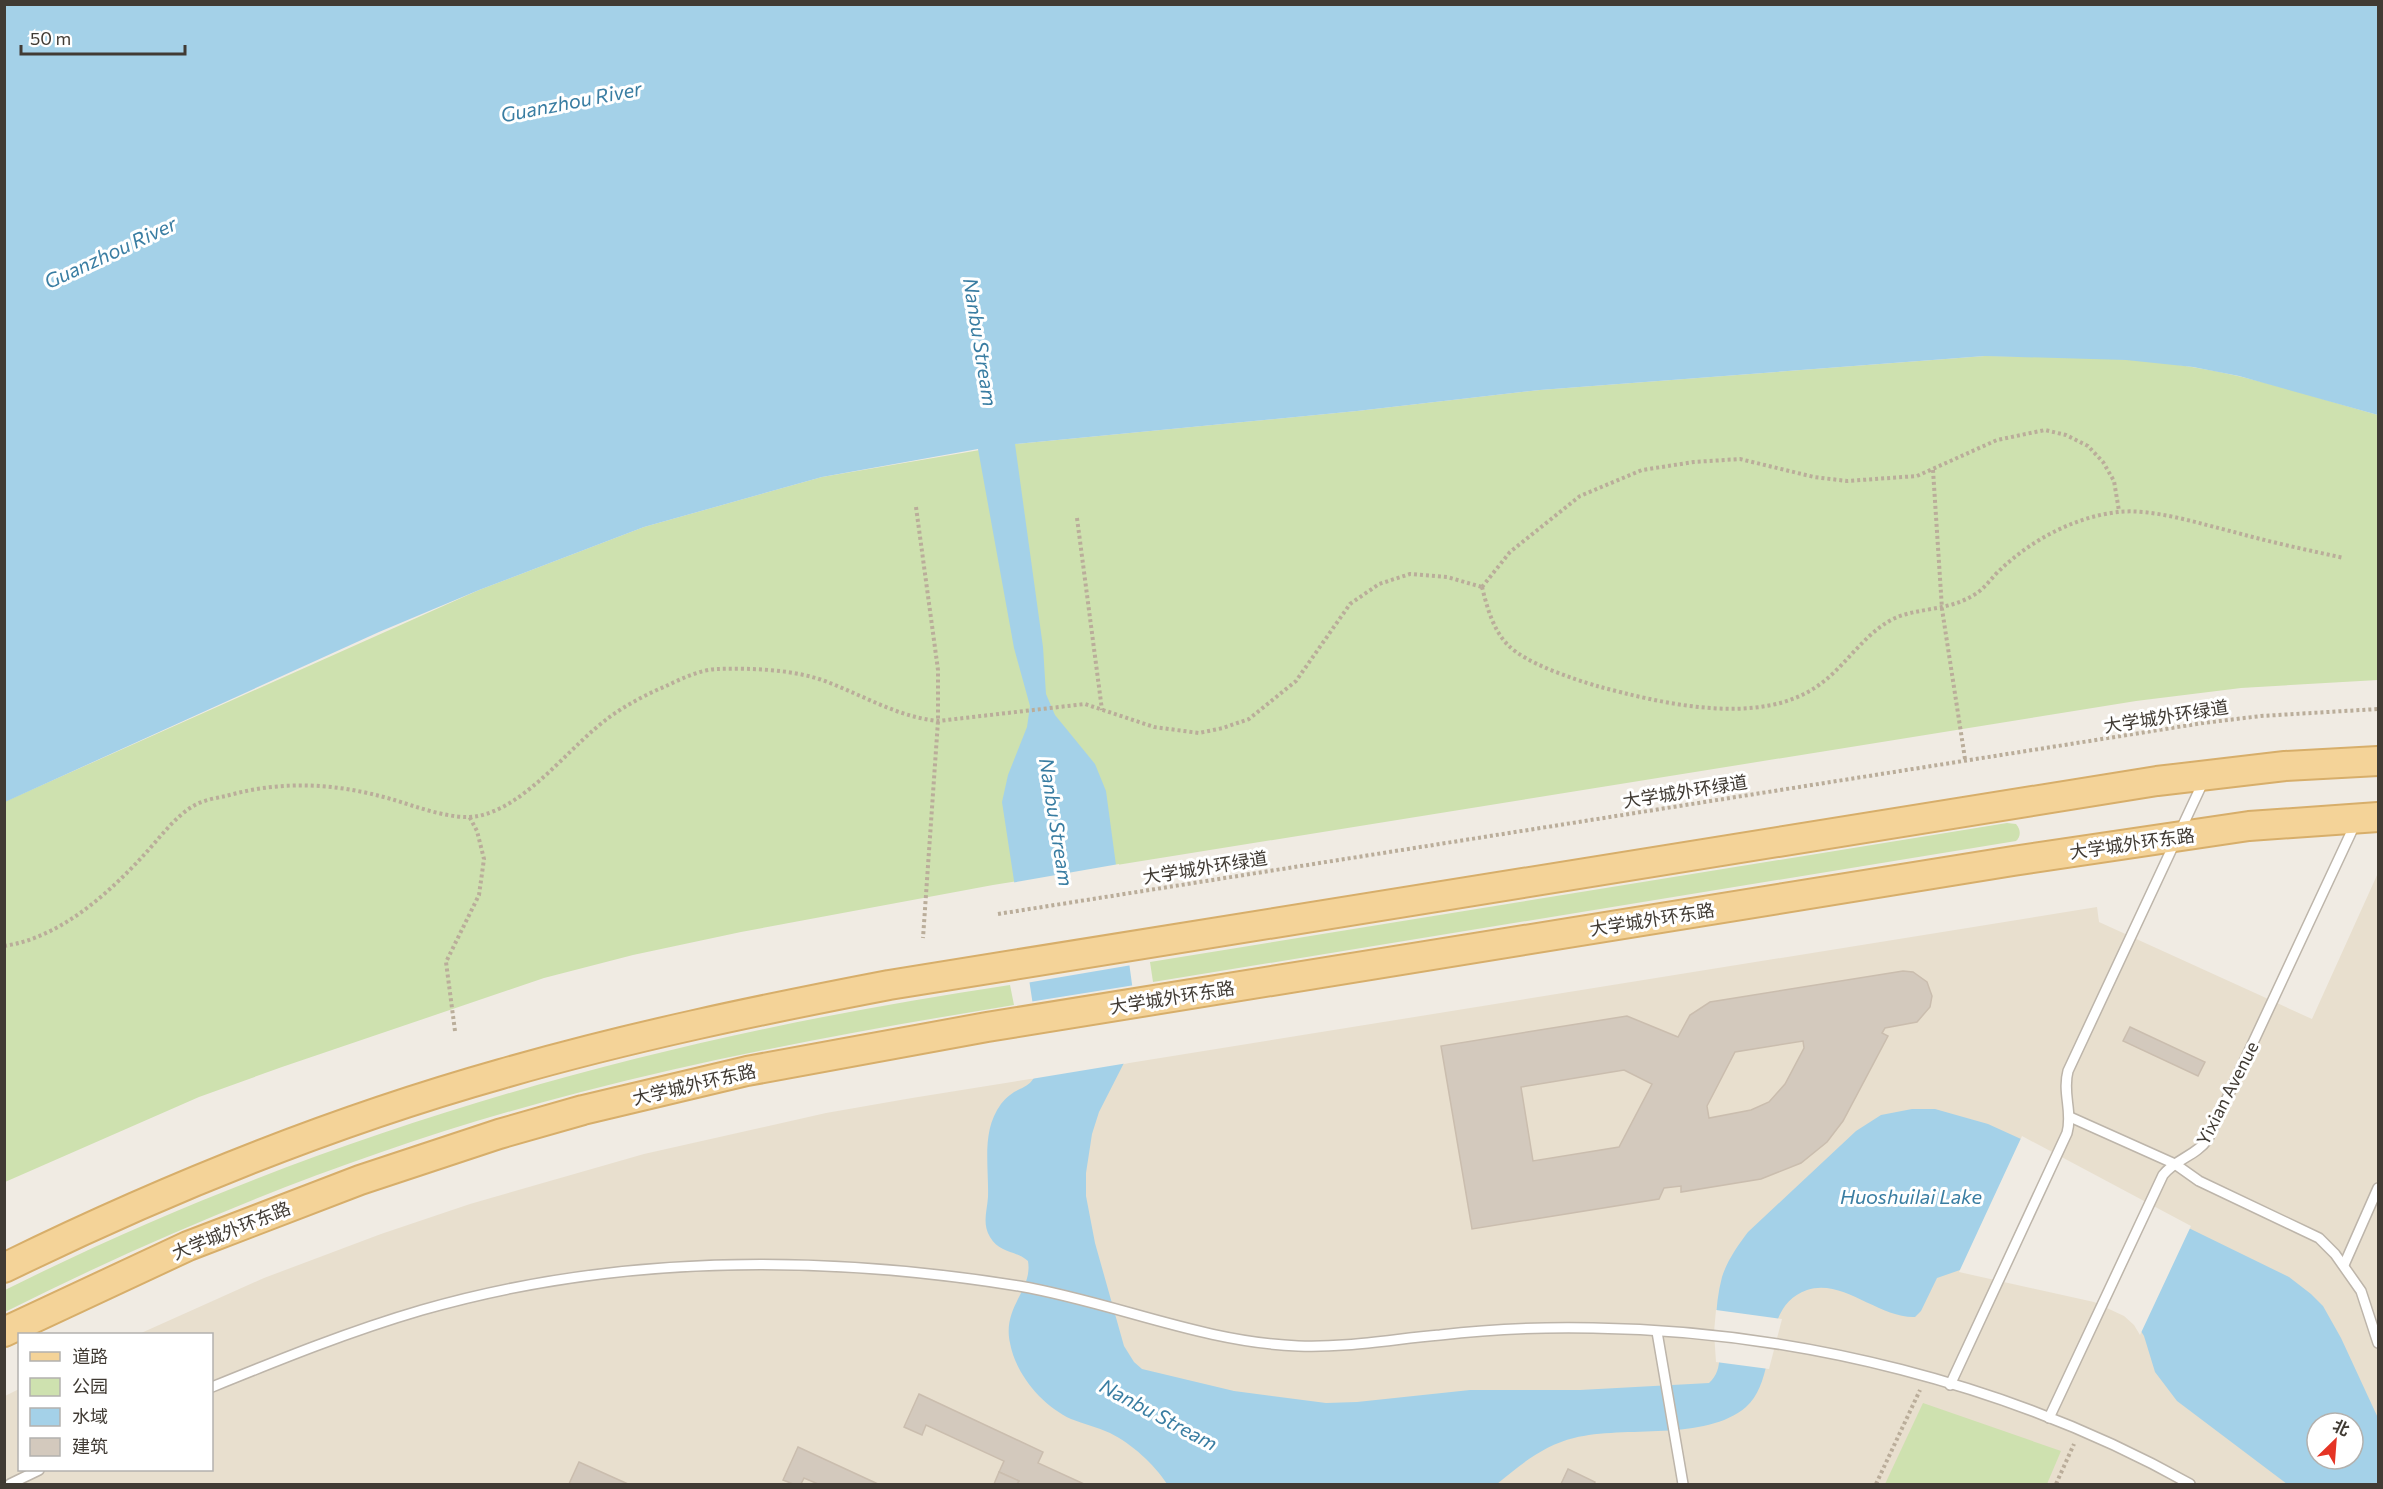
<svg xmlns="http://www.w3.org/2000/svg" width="2383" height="1489" font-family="Commissioner,'Noto Sans SC',sans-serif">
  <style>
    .education { fill: #e8dfce; fill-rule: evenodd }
    .green { fill: #cee1af }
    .water { fill: #a4d1e8; fill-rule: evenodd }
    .pier { fill: #f0ebe3 }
    .building { fill: #d3c9bd; stroke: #cabdae; stroke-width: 1.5; fill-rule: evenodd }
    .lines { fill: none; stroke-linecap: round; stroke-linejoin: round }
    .service-casing { stroke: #bdb5aa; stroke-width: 12 }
    .primary-casing { stroke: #d7ae6a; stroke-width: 32 }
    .path { stroke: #baad9a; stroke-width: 4; stroke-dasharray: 3 3; stroke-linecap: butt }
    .service { stroke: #fff; stroke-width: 9 }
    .primary { stroke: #f4d398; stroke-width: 28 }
    .labels { text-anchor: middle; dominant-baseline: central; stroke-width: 6; stroke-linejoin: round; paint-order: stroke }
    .street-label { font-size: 18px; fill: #413b34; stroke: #fff }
    .water-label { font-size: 20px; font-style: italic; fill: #397da2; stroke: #fff }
  </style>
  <rect width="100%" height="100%" fill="#f0ebe3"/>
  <path class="education" d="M2378 873V1484H5V1396L19 1389 20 1470H212V1334H139L264 1278 381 1234 470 1204 644 1154 826 1113 912 1098 2097 907 2099 922 2312 1019ZM2317 1423H2353V1459H2317Z"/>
  <g class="green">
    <path d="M1985 356C2053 357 2124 356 2192 367 2255 377 2317 398 2378 415V680L2241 688 2136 701 993 885 741 932 633 955 544 978 282 1067 199 1097 5 1182 4 802 479 590 644 527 822 477 1015 444 1357 411 1540 390Z"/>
    <path d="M2007 823 2016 824C2021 830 2021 836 2016 841L1153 982 1150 962Z"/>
    <path d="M1010 985 1014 1005C868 1029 723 1055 581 1092 382 1143 188 1220 5 1312V1290C323 1131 658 1037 1010 985Z"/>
    <path d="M1923 1403 2061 1451 2047 1484H1885Z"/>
  </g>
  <path class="water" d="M4 5H2378V415L2239 376 2193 367 2126 360 1985 356 1540 390 1357 411 1015 444 1043 647 1046 694 1055 715 1095 764 1106 791 1136 1014 1127 1057 1099 1112 1092 1134 1086 1173V1196L1095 1243 1124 1346 1134 1362 1142 1369 1234 1391 1326 1403 1357 1402 1470 1390H1580L1709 1383C1726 1368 1717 1344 1716 1324 1716 1309 1718 1292 1722 1277 1727 1261 1738 1245 1748 1232L1856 1131 1881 1115 1912 1109H1935L1988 1124 2032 1144 2160 1214 2289 1277 2311 1294 2323 1306 2341 1338 2378 1418V1484H2287L2177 1401 2155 1372 2144 1336 2136 1323 2113 1307 2044 1286 1960 1270 1937 1278 1921 1311 1915 1317C1878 1318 1843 1278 1807 1290 1758 1307 1780 1377 1746 1407 1705 1442 1625 1425 1574 1438 1544 1445 1520 1465 1497 1484H1167C1154 1464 1132 1444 1110 1433 1097 1427 1084 1424 1071 1419 1042 1405 1016 1375 1010 1343 1002 1307 1033 1290 1028 1261 1015 1250 999 1253 990 1237 982 1223 987 1212 988 1197 989 1166 981 1131 1001 1104 1020 1080 1032 1097 1041 1058L1002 802 1008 775 1027 727 1030 706 1014 648 978 449 822 477 644 527 479 590 379 632 5 802ZM2317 1423H2353V1459H2317Z"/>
  <g class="pier">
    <path d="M1119 864 1132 965 1026 983 1011 883Z"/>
    <path d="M1135 985 1139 1014 1138 1029 1128 1063 1031 1079 1037 1069 1038 1058 1029 1002Z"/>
    <path d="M2022 1136 2191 1226 2140 1335 2134 1325 2124 1316 2094 1302 1959 1272Z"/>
    <path d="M1716 1310 1782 1319 1769 1369 1716 1362 1714 1332Z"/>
  </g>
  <g class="building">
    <path d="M1903 971 1913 972 1927 982 1932 996 1930 1007 1917 1022 1885 1028 1882 1033 1888 1036 1843 1121 1827 1142 1801 1163 1761 1179 1681 1192V1186L1664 1188 1659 1199 1472 1229 1441 1046 1627 1016 1678 1037 1690 1015 1710 1002ZM1803 1041 1804 1048 1785 1084 1769 1102 1751 1110 1709 1118 1707 1106 1735 1052ZM1624 1070 1652 1084 1619 1147 1533 1161 1521 1087Z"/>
    <path d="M2130 1027 2205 1062 2198 1076 2123 1041Z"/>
    <path d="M919 1394 1043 1452 1038 1463 1084 1484H1017L1019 1481 999 1472 1004 1461 926 1425 922 1435 904 1427Z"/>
    <path d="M798 1447 878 1484H818L804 1478 801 1484H793L783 1480Z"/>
    <path d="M579 1462 628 1484H569Z"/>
    <path d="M1568 1469 1595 1482 1594 1484H1561Z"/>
    <path d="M999 1472 1019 1481 1017 1484H994Z"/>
  </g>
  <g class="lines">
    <defs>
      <g id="service">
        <path d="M2070 1117 2175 1164 2199 1181 2319 1238 2335 1254 2361 1291 2378 1343"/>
        <path d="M2344 1265 2378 1188"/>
        <path d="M1657 1332 1683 1484"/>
        <path d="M1950 1385 2067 1133C2073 1112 2062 1093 2068 1071L2204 780"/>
        <path d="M212 1387C281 1359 350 1331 422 1310 617 1254 820 1254 1019 1286 1113 1302 1201 1342 1298 1346 1346 1348 1393 1339 1440 1335 1491 1329 1543 1327 1593 1328 1797 1331 2012 1384 2190 1484"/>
        <path d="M2049 1418 2163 1175C2175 1159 2196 1156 2208 1139L2356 822"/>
        <path d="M10 1484 39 1470"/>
      </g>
      <g id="primary">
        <path d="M4 1268C163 1190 331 1122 501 1074 629 1037 759 1010 889 985L2157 781 2285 766 2378 761"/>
        <path d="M4 1332 188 1246 360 1180 499 1134 583 1110 747 1071 987 1027 2013 861 2249 826 2378 817"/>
      </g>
    </defs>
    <use href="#service" class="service-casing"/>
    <use href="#primary" class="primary-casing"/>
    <g class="path">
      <path d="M1933 470 1942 609 1965 759"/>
      <path d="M916 507 938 670V721L923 938"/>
      <path d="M1077 518 1102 710"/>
      <path d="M1482 587C1487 607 1493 630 1508 645 1525 663 1573 679 1597 686 1660 703 1757 727 1816 687 1845 668 1862 635 1893 619 1917 607 1949 612 1977 593 1986 587 1993 576 2001 569 2033 539 2075 517 2118 512 2152 508 2201 524 2234 532 2270 542 2307 550 2344 558"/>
      <path d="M1482 587 1510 552 1580 496 1642 470 1694 462 1740 459 1814 477 1847 481 1917 476 1997 440 2045 430 2066 435 2088 446 2103 462 2114 481 2119 511"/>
      <path d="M998 914 2203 723 2261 716 2378 709"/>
      <path d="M4 946C59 938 107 895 143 856 159 839 175 816 195 805 204 800 216 798 226 796 282 780 335 783 391 799 415 806 453 821 478 816 528 806 570 745 611 716 628 704 647 694 666 686 681 679 699 670 716 669 752 668 796 669 830 683 866 697 899 717 938 721L1085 704 1154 727 1199 733 1223 728 1249 719 1296 681 1350 604 1379 584 1410 574 1447 577 1482 587"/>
      <path d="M455 1031 446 962 479 895 484 859 477 831 469 816"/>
      <path d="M1876 1484 1920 1390"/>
      <path d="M2056 1484 2074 1444"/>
    </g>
    <use href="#service" class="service"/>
    <use href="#primary" class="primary"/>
  </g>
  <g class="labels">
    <g class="street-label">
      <text transform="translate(2166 716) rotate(-9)">大学城外环绿道</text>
      <text transform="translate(1685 791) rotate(-9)">大学城外环绿道</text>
      <text transform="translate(2132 843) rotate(-8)">大学城外环东路</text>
      <text transform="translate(1205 867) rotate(-9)">大学城外环绿道</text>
      <text transform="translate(1652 919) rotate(-9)">大学城外环东路</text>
      <text transform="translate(1172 997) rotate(-9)">大学城外环东路</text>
      <text transform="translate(694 1084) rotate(-13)">大学城外环东路</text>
      <text transform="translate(2227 1093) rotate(-63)">Yixian Avenue</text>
      <text transform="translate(231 1230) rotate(-22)">大学城外环东路</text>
    </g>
    <g class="water-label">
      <text transform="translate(571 101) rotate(-11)">Guanzhou River</text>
      <text transform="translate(110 252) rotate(-25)">Guanzhou River</text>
      <text transform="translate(981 342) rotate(81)">Nanbu Stream</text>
      <text transform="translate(1057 822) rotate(81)">Nanbu Stream</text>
      <text x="1911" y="1196">Huoshuilai Lake</text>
      <text transform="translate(1159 1414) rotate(28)">Nanbu Stream</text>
    </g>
  </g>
  <rect width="2383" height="1489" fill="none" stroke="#413b34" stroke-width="12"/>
  <rect x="18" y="1333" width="195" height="138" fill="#ffffff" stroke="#b3b1ae" stroke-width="1.5"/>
  <rect x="30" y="1352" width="30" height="9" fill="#f4d398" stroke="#b3b1ae" stroke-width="1.5"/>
  <text x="72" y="1363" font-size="18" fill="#413b34">道路</text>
  <rect x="30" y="1378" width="30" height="18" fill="#cee1af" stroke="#b3b1ae" stroke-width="1.5"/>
  <text x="72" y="1393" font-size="18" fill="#413b34">公园</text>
  <rect x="30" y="1408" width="30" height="18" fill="#a4d1e8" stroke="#b3b1ae" stroke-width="1.5"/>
  <text x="72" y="1423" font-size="18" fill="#413b34">水域</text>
  <rect x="30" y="1438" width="30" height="18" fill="#d3c9bd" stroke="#b3b1ae" stroke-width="1.5"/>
  <text x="72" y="1453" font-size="18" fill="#413b34">建筑</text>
  <g transform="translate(2335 1441) rotate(25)"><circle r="28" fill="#ffffff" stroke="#b3b1ae" stroke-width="1.5"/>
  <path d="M0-4.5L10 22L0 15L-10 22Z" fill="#e53425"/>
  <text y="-9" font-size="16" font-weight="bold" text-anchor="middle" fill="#413b34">北</text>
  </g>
  <path d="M21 45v9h164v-9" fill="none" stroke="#413b34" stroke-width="3"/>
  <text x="30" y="45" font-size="18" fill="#413b34" stroke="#ffffff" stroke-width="4.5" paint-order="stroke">50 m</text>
</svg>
